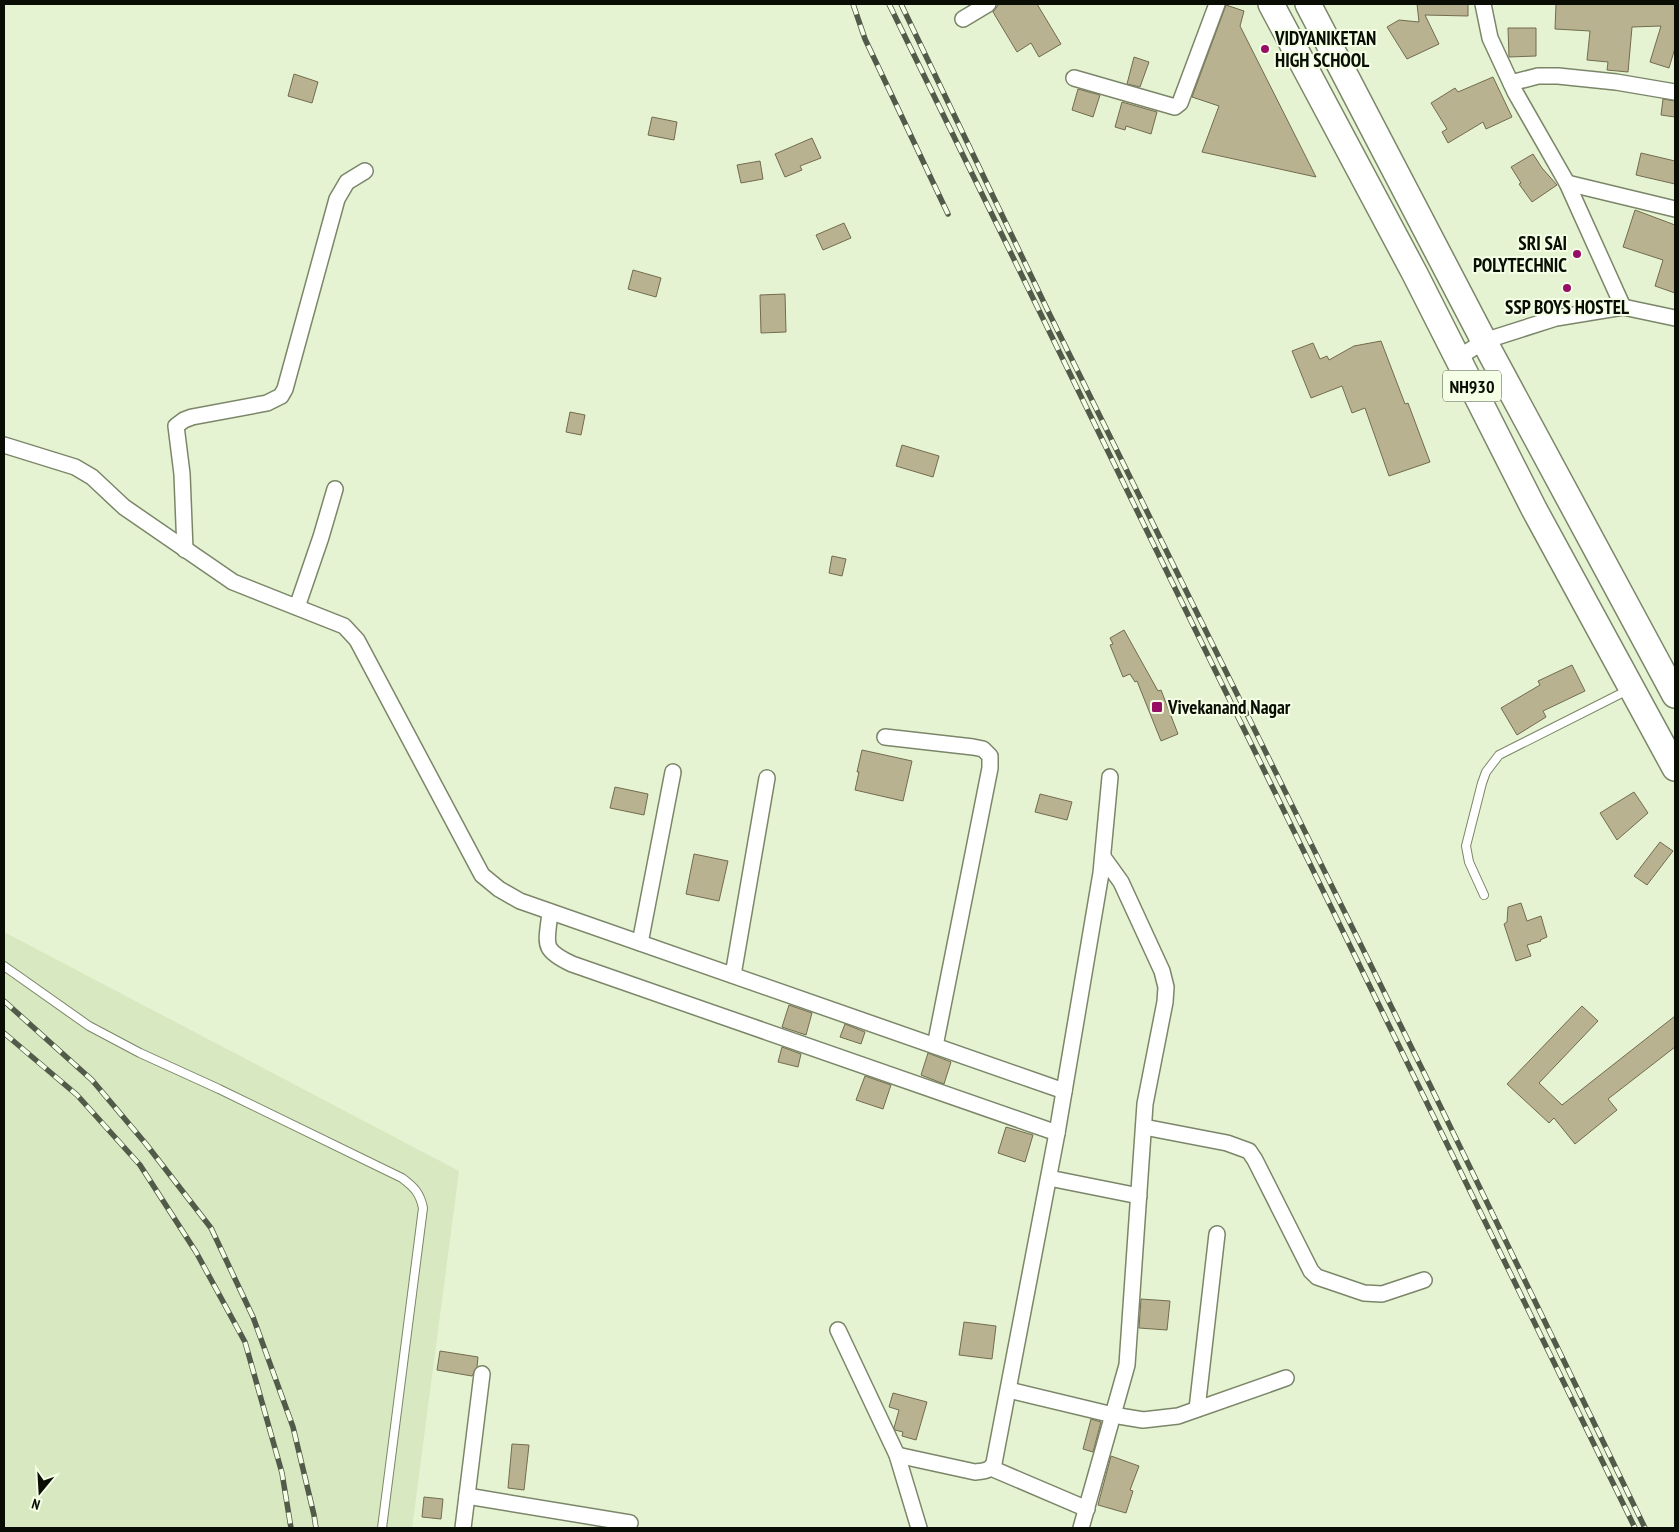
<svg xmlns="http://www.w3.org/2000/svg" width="1679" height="1532" font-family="'PT Sans Narrow',sans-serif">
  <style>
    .built { fill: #d8e8c0 }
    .building { fill: #b8b291; stroke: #726c4e }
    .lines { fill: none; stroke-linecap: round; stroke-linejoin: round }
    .service-casing { stroke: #7b8669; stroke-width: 10 }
    .minor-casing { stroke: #7b8669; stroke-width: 18 }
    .trunk-casing { stroke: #7b8669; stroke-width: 28 }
    .service { stroke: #fff; stroke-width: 8 }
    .minor { stroke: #fff; stroke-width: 15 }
    .trunk { stroke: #fff; stroke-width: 25 }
    .rail-casing { stroke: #525a49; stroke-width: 5.5 }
    .rail { stroke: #f4ffe5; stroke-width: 4; stroke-dasharray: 11; stroke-linecap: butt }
    .poi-dot { fill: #960f65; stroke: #f4ffe5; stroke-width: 2 }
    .labels { text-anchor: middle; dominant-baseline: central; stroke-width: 4; stroke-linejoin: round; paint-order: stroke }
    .shield { fill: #f4ffe5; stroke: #505648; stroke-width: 1 }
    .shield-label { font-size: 18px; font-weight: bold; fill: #090d04 }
    .poi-label { font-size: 19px; font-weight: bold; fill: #090d04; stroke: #f4ffe5; text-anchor: start }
  </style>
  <rect width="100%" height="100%" fill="#e5f3d2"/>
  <path class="built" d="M4 932 459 1171 412 1528H4Z"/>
  <g class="building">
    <path d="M999 4H1037L1061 44 1039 57 1031 43 1017 52 993 12Z"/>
    <path d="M1417 4H1468V16L1425 15 1439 44 1407 59 1387 27 1399 20 1419 22Z"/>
    <path d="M1556 4H1675V48L1669 68 1650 62 1661 26 1632 27 1628 72 1607 70 1608 62 1587 60 1590 31 1555 29Z"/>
    <path d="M1226 5 1244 11 1240 26 1316 177 1202 152 1219 106 1192 97Z"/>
    <path d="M1508 28H1536V56L1509 57Z"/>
    <path d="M1134 57 1149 62 1140 87 1127 84Z"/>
    <path d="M294 74 318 82 312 103 288 96Z"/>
    <path d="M1493 77 1512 117 1486 129 1483 122 1448 143 1442 132 1447 129 1431 103 1455 88 1458 92Z"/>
    <path d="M1078 89 1100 95 1093 117 1072 110Z"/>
    <path d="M1663 99 1675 101V117L1661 115Z"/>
    <path d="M1122 102 1157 112 1151 134 1126 126 1125 130 1115 127Z"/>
    <path d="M652 117 677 122 674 140 648 135Z"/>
    <path d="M812 138 821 158 800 166 802 170 785 177 775 154Z"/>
    <path d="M1641 153 1675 161V184L1636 175Z"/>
    <path d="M1533 154 1542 168 1557 185 1532 202 1519 184 1521 183 1511 167Z"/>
    <path d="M760 161 763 179 741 183 737 165Z"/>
    <path d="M1635 210 1675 225V293L1655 286 1663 260 1623 247Z"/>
    <path d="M844 223 851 238 823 250 816 235Z"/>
    <path d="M633 270 661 278 656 297 628 289Z"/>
    <path d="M785 294 786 332 761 333 760 295Z"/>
    <path d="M1381 341 1405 404 1408 403 1430 462 1389 476 1365 408 1352 413 1342 386 1311 398 1292 351 1313 343 1320 359 1327 356 1329 360 1354 346Z"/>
    <path d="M570 412 585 415 581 435 566 432Z"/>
    <path d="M902 445 939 456 933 477 896 466Z"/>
    <path d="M832 556 846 559 842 576 829 573Z"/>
    <path d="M1124 630 1158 691 1161 690 1178 734 1161 741 1137 681 1135 682 1130 674 1123 677 1110 645 1113 644 1110 638Z"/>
    <path d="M1572 665 1585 691 1543 711 1546 717 1517 735 1501 708 1540 685 1538 681Z"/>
    <path d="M862 750 912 761 903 801 855 790 859 772H857Z"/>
    <path d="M615 787 648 794 644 815 610 808Z"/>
    <path d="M1634 792 1648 813 1617 840 1600 813Z"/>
    <path d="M1040 794 1072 802 1067 820 1035 812Z"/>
    <path d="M1660 842 1673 851 1647 885 1634 876Z"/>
    <path d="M694 854 728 861 719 901 686 894Z"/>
    <path d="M1521 903 1527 921 1541 916 1547 937 1540 940 1541 941 1527 945 1531 956 1516 961 1504 924 1507 922 1508 907Z"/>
    <path d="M789 1005 812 1013 806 1035 782 1027Z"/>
    <path d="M1582 1006 1598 1021 1539 1083 1562 1105 1675 1016V1047L1608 1099 1617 1110 1575 1144 1554 1118 1549 1123 1507 1084Z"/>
    <path d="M845 1024 865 1032 861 1044 840 1037Z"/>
    <path d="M782 1047 801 1054 798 1067 778 1062Z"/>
    <path d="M928 1053 951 1062 944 1084 921 1075Z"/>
    <path d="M865 1076 891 1085 883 1109 856 1100Z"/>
    <path d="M1006 1127 1033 1135 1025 1162 998 1153Z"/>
    <path d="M1141 1299 1170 1301 1167 1330 1139 1328Z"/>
    <path d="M964 1322 996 1326 992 1359 959 1355Z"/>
    <path d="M440 1351 478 1357 477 1367 472 1376 437 1370Z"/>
    <path d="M893 1393 927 1402 916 1440 902 1436 903 1432 895 1430 894 1428 899 1410 889 1407Z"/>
    <path d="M1091 1419 1101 1422 1093 1452 1083 1449Z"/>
    <path d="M512 1444 529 1445 524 1490 508 1488Z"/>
    <path d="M1111 1456 1139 1466 1130 1490 1133 1491 1126 1513 1098 1505Z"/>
    <path d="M424 1497 443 1499 441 1519 422 1517Z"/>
  </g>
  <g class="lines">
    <defs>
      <g id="service">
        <path d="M1484 895 1469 862 1466 846 1482 783 1486 772 1499 755 1628 690"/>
        <path d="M4 966 89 1026 140 1053 219 1089 402 1178C414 1187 420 1193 423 1208L382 1528"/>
      </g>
      <g id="minor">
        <path d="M1483 4 1490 38 1515 92 1567 183 1623 307"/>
        <path d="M963 19 988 4"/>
        <path d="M1074 78 1175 107 1180 103 1217 4"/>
        <path d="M1511 83 1538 76H1558L1616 82 1675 92"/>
        <path d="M1567 183 1675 209"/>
        <path d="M1458 358 1484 341 1556 318 1623 307 1675 318"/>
        <path d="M4 445 75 467 92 477 124 507 233 582 344 626 357 640 482 875 499 889 520 901 1064 1091"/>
        <path d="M185 550 182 474 176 426 184 420 192 417 267 403 281 396 285 389 337 199 347 182 365 171"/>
        <path d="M297 607 321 537 335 489"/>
        <path d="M885 737 973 747 983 749 990 756V768L935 1046"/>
        <path d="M550 912C547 944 540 949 572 964L1057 1133"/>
        <path d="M640 943 673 772"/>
        <path d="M733 975 767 778"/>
        <path d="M1144 1127 1227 1143 1249 1151 1255 1160 1311 1271 1317 1277 1364 1293 1382 1294 1424 1280"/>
        <path d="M1049 1178 1139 1196"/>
        <path d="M838 1330 897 1455 919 1528"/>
        <path d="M1009 1390 1113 1415 1143 1420 1178 1416 1286 1378"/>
        <path d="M1197 1409 1217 1234"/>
        <path d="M897 1455 975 1472C984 1471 990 1471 994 1463L1057 1133 1101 873 1110 777"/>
        <path d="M991 1468 1087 1509"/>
        <path d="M467 1496 630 1523"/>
        <path d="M463 1528 482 1374"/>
        <path d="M1081 1528 1127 1365 1145 1104 1165 1002 1166 987 1162 971 1121 882 1103 857"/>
      </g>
      <g id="trunk">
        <path d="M1271 4 1415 274 1534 509 1675 768"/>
        <path d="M1308 4 1484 341 1675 695"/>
      </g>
    </defs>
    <use href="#service" class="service-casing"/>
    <use href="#minor" class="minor-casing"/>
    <use href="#trunk" class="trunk-casing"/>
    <use href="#service" class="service"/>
    <use href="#minor" class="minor"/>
    <use href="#trunk" class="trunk"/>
    <defs>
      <g id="rail">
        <path d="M853 4 865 39 948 214"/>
        <path d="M889 4 1635 1528"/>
        <path d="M901 4 1048 311 1429 1083 1645 1528"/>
        <path d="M4 1001 92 1080 146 1144 211 1228 253 1317 293 1427 314 1515 316 1528"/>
        <path d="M4 1033 77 1095 140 1165 196 1252 245 1342 282 1473 291 1528"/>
      </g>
    </defs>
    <use href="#rail" class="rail-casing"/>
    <use href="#rail" class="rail"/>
  </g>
  <g class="poi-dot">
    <circle cx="1265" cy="49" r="5"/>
    <circle cx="1577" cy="254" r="5"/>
    <circle cx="1567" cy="288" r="5"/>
    <rect x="1151" y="701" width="12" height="12" rx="2.5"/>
  </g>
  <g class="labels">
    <rect class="shield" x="1443" y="370.5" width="58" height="31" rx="4"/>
    <g class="shield-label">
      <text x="1472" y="386">NH930</text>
    </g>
    <g class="poi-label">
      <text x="1275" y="38">VIDYANIKETAN<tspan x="1275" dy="22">HIGH SCHOOL</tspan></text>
      <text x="1567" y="243" text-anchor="end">SRI SAI<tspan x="1567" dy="22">POLYTECHNIC</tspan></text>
      <text x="1567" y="307" text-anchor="middle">SSP BOYS HOSTEL</text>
      <text x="1168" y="707">Vivekanand Nagar</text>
    </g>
  </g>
  <rect width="1679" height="1532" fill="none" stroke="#090d04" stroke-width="10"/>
  <g transform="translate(40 1492) rotate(198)" stroke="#f4ffe5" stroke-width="4" paint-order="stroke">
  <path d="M0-4L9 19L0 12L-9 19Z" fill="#090d04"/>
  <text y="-8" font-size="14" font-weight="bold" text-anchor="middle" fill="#090d04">N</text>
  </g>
</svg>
